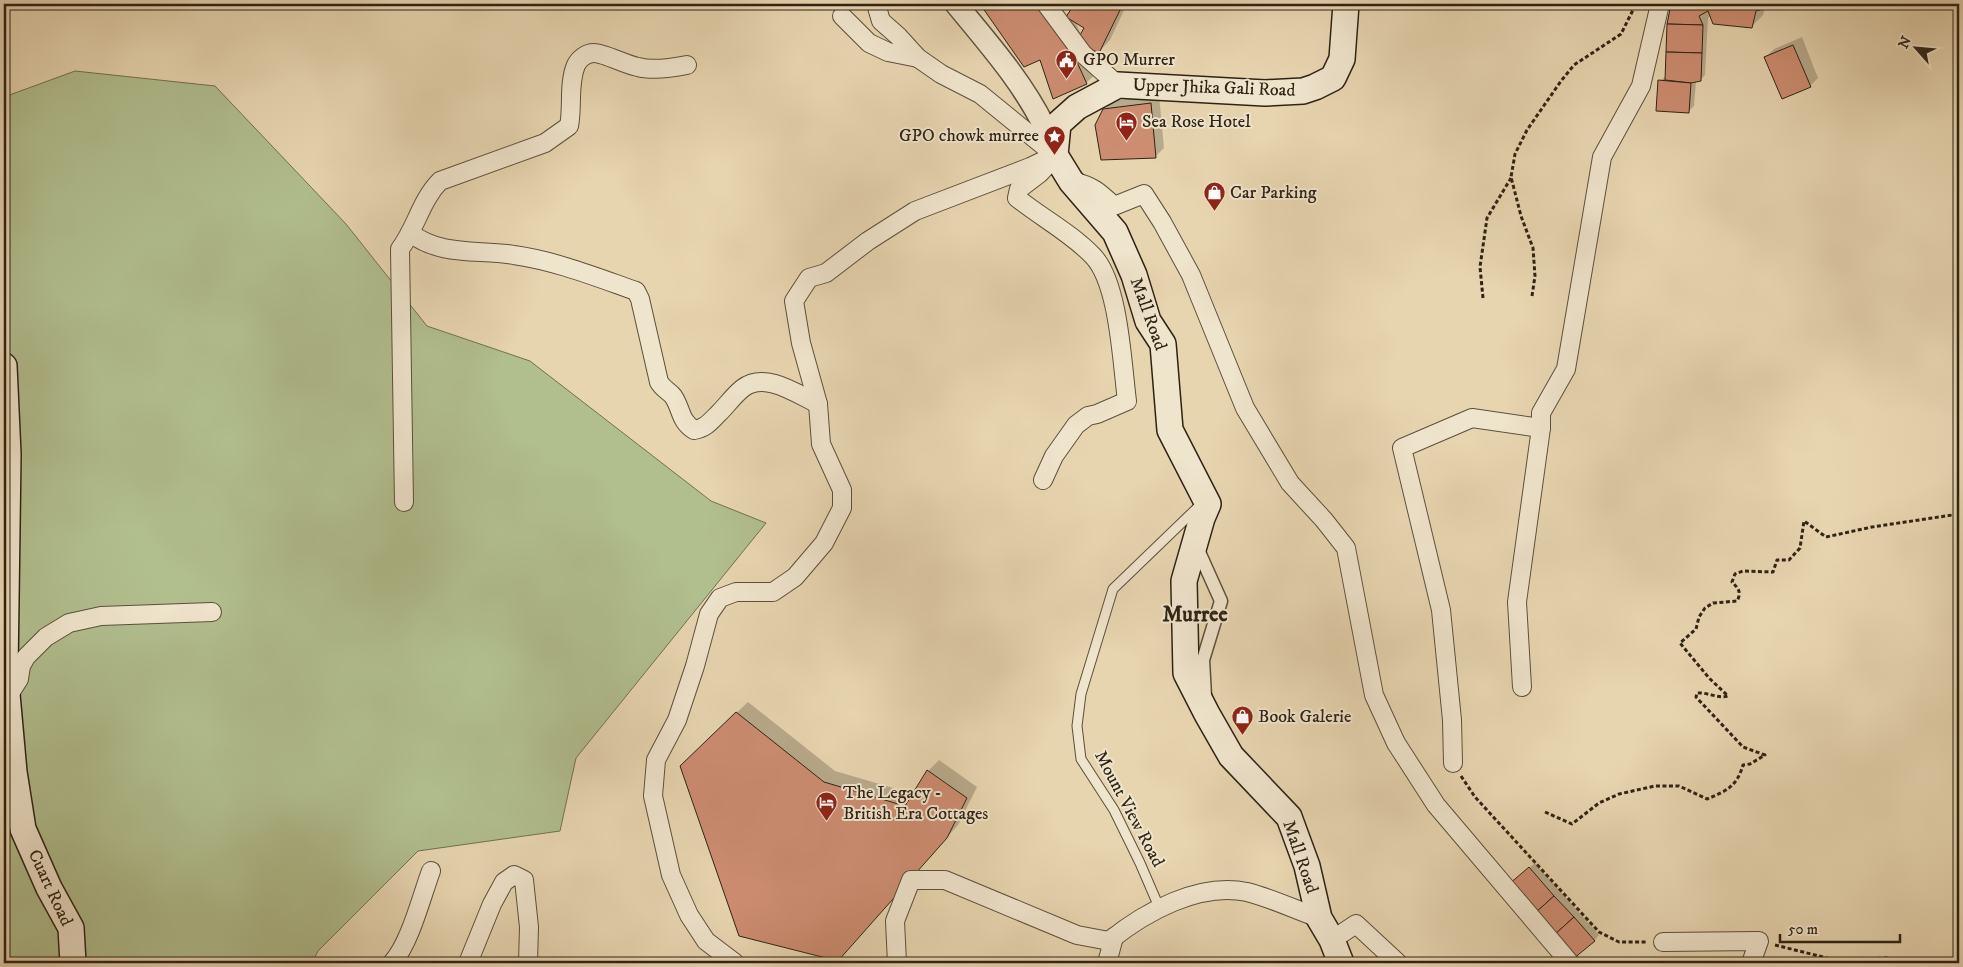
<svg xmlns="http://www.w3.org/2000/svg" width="1963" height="967" font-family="'IM FELL DW Pica',serif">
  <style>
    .green { fill: #b1be8e; stroke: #707052 }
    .shadow { fill: #0003; fill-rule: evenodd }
    .building { fill: #cd8d71; stroke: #2e2315 }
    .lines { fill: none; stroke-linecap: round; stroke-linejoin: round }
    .service-casing { stroke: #5c503c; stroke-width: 11 }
    .pedestrian-casing { stroke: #5c503c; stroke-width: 15 }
    .minor-casing { stroke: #5c503c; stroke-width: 20 }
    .tertiary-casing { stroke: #5c503c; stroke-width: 24 }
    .secondary-casing { stroke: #2e2315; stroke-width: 28 }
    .path { stroke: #2e2315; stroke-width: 3; stroke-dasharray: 4 2.5; stroke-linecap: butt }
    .service { stroke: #efe4cc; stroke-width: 9 }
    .pedestrian { stroke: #efe4cc; stroke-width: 12 }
    .minor { stroke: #efe4cc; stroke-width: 18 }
    .tertiary { stroke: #efe4cc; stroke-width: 21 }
    .secondary { stroke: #efe4cc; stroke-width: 25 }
    .labels { text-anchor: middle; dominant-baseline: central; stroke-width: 4; stroke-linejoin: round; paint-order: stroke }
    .poi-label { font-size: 18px; fill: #2e2315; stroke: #efe4cc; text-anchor: start }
    .street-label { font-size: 18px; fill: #2e2315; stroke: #efe4cc }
    .district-label { font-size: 22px; font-weight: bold; fill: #2e2315; stroke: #efe4cc }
  </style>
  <rect width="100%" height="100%" fill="#e7d5b0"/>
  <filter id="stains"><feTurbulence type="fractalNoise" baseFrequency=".004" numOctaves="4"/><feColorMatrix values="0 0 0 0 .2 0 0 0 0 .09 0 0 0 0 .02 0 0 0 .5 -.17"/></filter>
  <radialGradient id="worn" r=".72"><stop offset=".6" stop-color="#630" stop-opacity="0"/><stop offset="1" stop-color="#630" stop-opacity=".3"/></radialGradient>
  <path class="green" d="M75 71 215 86 346 224 427 326 530 361 711 501 766 523 576 758 560 831 418 851 318 951 312 963H4V97Z"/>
  <g class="shadow">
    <path d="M982 4H1059L1068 17 1074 5 1072 4H1127L1110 40 1099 52 1085 45 1098 72 1086 83 1041 58 1024 65ZM1075 21 1086 28 1081 35Z"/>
    <path d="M1672 4H1766L1763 15 1752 26 1711 15 1708 18 1705 75 1700 80 1696 81 1694 106 1688 112 1660 81 1666 76 1668 25Z"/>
    <path d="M1802 37 1818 78 1810 86 1766 57 1774 49Z"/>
    <path d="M1159 95 1164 148 1155 157 1104 110 1113 101Z"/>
    <path d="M748 702 835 771 914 794 928 771 939 760 977 787 958 825 849 948 692 755Z"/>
    <path d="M1535 863 1599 935 1594 941 1515 880Z"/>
  </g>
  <g class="building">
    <path d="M980 4H1040L1061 27 1087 84 1053 99 1040 60 1024 67Z"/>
    <path d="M1069 4H1123L1099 53 1076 42 1084 28 1066 17 1073 6Z"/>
    <path d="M1671 4H1762L1763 9 1756 11 1752 28 1713 24 1708 11 1699 16 1703 25 1667 24Z"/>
    <path d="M1667 24 1703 25 1702 53 1666 52Z"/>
    <path d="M1793 45 1811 87 1782 99 1764 57Z"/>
    <path d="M1666 52 1702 53 1701 81 1691 83 1665 80Z"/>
    <path d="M1658 80 1691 83 1689 113 1656 111Z"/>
    <path d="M1151 103 1156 158 1101 160 1095 125 1103 109Z"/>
    <path d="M736 712 824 782 905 806 927 770 967 798 947 838 838 961 739 936 680 766Z"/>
    <path d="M1529 867 1554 896 1534 914 1508 885Z"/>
    <path d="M1554 896 1574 917 1553 936 1534 914Z"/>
    <path d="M1574 917 1595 941 1573 959 1553 936Z"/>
  </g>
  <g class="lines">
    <defs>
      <path id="service" d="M1159 907 1140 863 1114 810 1081 759 1077 726 1081 694 1113 589 1197 508"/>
      <path id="pedestrian" d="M1199 546V552L1221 601 1203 660 1205 696"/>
      <g id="minor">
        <path d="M876 4 881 21 898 36 918 58 941 74 980 94 1055 155"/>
        <path d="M1046 4 1083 54 1118 85"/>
        <path d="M842 16 869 43 888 52 918 58"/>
        <path d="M1072 181C1093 186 1099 192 1114 206L1144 194 1162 222 1191 275 1245 408 1290 483 1324 520 1346 548 1374 695 1396 743 1436 805 1570 963"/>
        <path d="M410 233C442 257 478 249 514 255 556 261 596 277 636 291L640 299 659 382C663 389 669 391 673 396 682 409 679 420 694 430 706 428 710 422 719 413 727 405 734 395 743 388 765 371 797 394 818 404"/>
        <path d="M1043 480 1054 456 1076 425 1088 416 1097 414 1127 401C1122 363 1119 283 1093 256 1071 233 1042 218 1017 198L1019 189 1040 173 1049 163"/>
        <path d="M404 502 400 249C416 228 421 200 440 181L545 143 569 126C573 107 568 84 576 65 579 59 586 53 594 53 604 53 626 65 638 67 653 71 672 68 687 65"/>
        <path d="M1522 687 1517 602 1541 428"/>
        <path d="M7 698 19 679 21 666 26 657 46 637 69 623 101 616 212 612"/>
        <path d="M1453 763 1452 720 1441 610 1402 448 1472 418 1541 428V413L1566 369 1602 157 1641 86 1660 4"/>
        <path d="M1332 940 1356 924 1398 963"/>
        <path d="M1663 942 1759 941 1751 963"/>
        <path d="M392 963C410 943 421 898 431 871"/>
        <path d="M468 963 492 904 504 882 514 875 524 880 529 927 528 963"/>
        <path d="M735 963 706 941 689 915 671 875 653 796 656 760 677 720 695 666 709 614 720 598 736 592H773L795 577 824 543 842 508V490L821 444 818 404 801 343 794 301 809 278 826 273 868 241 915 211 1030 167 1055 155"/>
        <path d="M897 963 895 921 911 880H945L1077 935 1109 941C1145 912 1199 882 1247 892 1271 898 1296 910 1319 918"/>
        <path d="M1107 963 1114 937"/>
      </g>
      <path id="tertiary" d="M956 4C987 42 1022 81 1044 126 1048 135 1051 145 1055 155"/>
      <g id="secondary">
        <path d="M4 366 8 454 5 672 14 772 23 829 49 888 71 928 73 963"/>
        <path d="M1341 963 1332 940 1319 918 1307 866 1289 817 1231 756 1207 714 1186 673 1184 581 1202 518 1208 504 1170 430 1163 344 1148 321 1134 275 1115 232 1071 181 1055 155 1058 124 1077 107 1118 85 1265 93 1303 91 1315 87 1333 78 1342 59 1346 4"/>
      </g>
    </defs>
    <use href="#service" class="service-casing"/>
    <use href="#pedestrian" class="pedestrian-casing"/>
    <use href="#minor" class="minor-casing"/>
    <use href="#tertiary" class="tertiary-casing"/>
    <use href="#secondary" class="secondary-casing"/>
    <g class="path">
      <path d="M1532 296 1535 276 1533 248 1521 216 1511 177 1515 154 1527 130 1561 81 1574 65 1621 34 1633 10 1642 4"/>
      <path d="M1483 298 1480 267 1487 218 1511 178"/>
      <path d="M1461 776 1475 797 1599 932 1619 942H1647"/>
      <path d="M1545 812 1572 824 1599 803 1619 794 1655 786H1679L1707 799C1727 791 1737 786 1743 765L1750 764 1765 755 1743 747 1696 697 1697 693C1707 692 1719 699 1728 696L1709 678 1680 643 1696 629 1699 617 1705 608 1713 603 1737 601C1742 592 1738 588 1732 582L1735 574 1743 571 1773 572 1777 560H1789L1800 548 1804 521 1826 537 1872 527 1959 514"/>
      <path d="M1775 945 1835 960 1889 958 1902 963"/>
    </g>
    <use href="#service" class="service"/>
    <use href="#pedestrian" class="pedestrian"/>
    <use href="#minor" class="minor"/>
    <use href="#tertiary" class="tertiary"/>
    <use href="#secondary" class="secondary"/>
  </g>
  <defs>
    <symbol id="civic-pin" viewBox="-11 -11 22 30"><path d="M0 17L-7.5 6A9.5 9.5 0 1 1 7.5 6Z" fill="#8f2418" stroke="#efe4cc"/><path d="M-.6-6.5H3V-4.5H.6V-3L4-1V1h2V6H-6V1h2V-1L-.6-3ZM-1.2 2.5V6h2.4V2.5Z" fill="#fff"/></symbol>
    <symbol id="hotel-pin" viewBox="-11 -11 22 30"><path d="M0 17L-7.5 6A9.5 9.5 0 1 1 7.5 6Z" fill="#8f2418" stroke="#efe4cc"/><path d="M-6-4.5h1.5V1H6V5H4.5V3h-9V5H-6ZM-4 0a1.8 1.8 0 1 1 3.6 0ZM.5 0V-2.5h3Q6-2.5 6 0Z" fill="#fff"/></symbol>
    <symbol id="sight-pin" viewBox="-11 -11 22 30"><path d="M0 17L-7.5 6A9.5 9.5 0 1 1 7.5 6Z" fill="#8f2418" stroke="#efe4cc"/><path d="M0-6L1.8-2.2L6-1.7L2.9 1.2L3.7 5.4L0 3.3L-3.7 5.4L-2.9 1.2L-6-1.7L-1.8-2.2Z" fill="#fff"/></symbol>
    <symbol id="shop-pin" viewBox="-11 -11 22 30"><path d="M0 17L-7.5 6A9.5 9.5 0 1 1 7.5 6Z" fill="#8f2418" stroke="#efe4cc"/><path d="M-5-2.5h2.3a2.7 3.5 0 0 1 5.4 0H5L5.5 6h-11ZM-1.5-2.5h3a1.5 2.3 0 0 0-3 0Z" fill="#fff"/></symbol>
  </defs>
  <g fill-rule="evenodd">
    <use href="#civic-pin" x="1054" y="48" width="25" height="34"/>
    <use href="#hotel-pin" x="1114" y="110" width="25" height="34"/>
    <use href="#sight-pin" x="1042" y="124" width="25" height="34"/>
    <use href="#shop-pin" x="1202" y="180" width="25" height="34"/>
    <use href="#shop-pin" x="1230" y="704" width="25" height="34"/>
    <use href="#hotel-pin" x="814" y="790" width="25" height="34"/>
  </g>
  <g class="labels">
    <g class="poi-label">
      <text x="1083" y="60">GPO Murrer</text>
      <text x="1142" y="122">Sea Rose Hotel</text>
      <text x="1039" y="136" text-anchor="end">GPO chowk murree</text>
      <text x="1230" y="193">Car Parking</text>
      <text x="1258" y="717">Book Galerie</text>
      <text x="843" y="793">The Legacy -<tspan x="843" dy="21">British Era Cottages</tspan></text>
    </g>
    <g class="street-label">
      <text transform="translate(1214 88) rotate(2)">Upper Jhika Gali Road</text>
      <text transform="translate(1148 314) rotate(70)">Mall Road</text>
      <text transform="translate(1129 809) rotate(62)">Mount View Road</text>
      <text transform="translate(1300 857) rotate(71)">Mall Road</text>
      <text transform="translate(50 888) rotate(65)">Cuart Road</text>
    </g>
    <g class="district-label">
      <text x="1195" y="614">Murree</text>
    </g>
  </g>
  <rect width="1963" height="967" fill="none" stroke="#e7d5b0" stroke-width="20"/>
  <rect x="5" y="5" width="1953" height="957" fill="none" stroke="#2e2315" stroke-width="2.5"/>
  <rect x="10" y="10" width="1943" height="947" fill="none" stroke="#2e2315"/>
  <g transform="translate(1916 48) rotate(297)" stroke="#efe4cc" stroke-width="4" paint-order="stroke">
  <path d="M0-4L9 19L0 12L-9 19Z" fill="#2e2315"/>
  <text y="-8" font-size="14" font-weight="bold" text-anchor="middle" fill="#2e2315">N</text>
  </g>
  <path d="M1780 934v8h120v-8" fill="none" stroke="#2e2315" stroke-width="2.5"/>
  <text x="1788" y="934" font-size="15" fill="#2e2315" stroke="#efe4cc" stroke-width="4" paint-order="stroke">50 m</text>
  <rect width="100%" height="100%" filter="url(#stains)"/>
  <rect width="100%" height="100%" fill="url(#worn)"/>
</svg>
